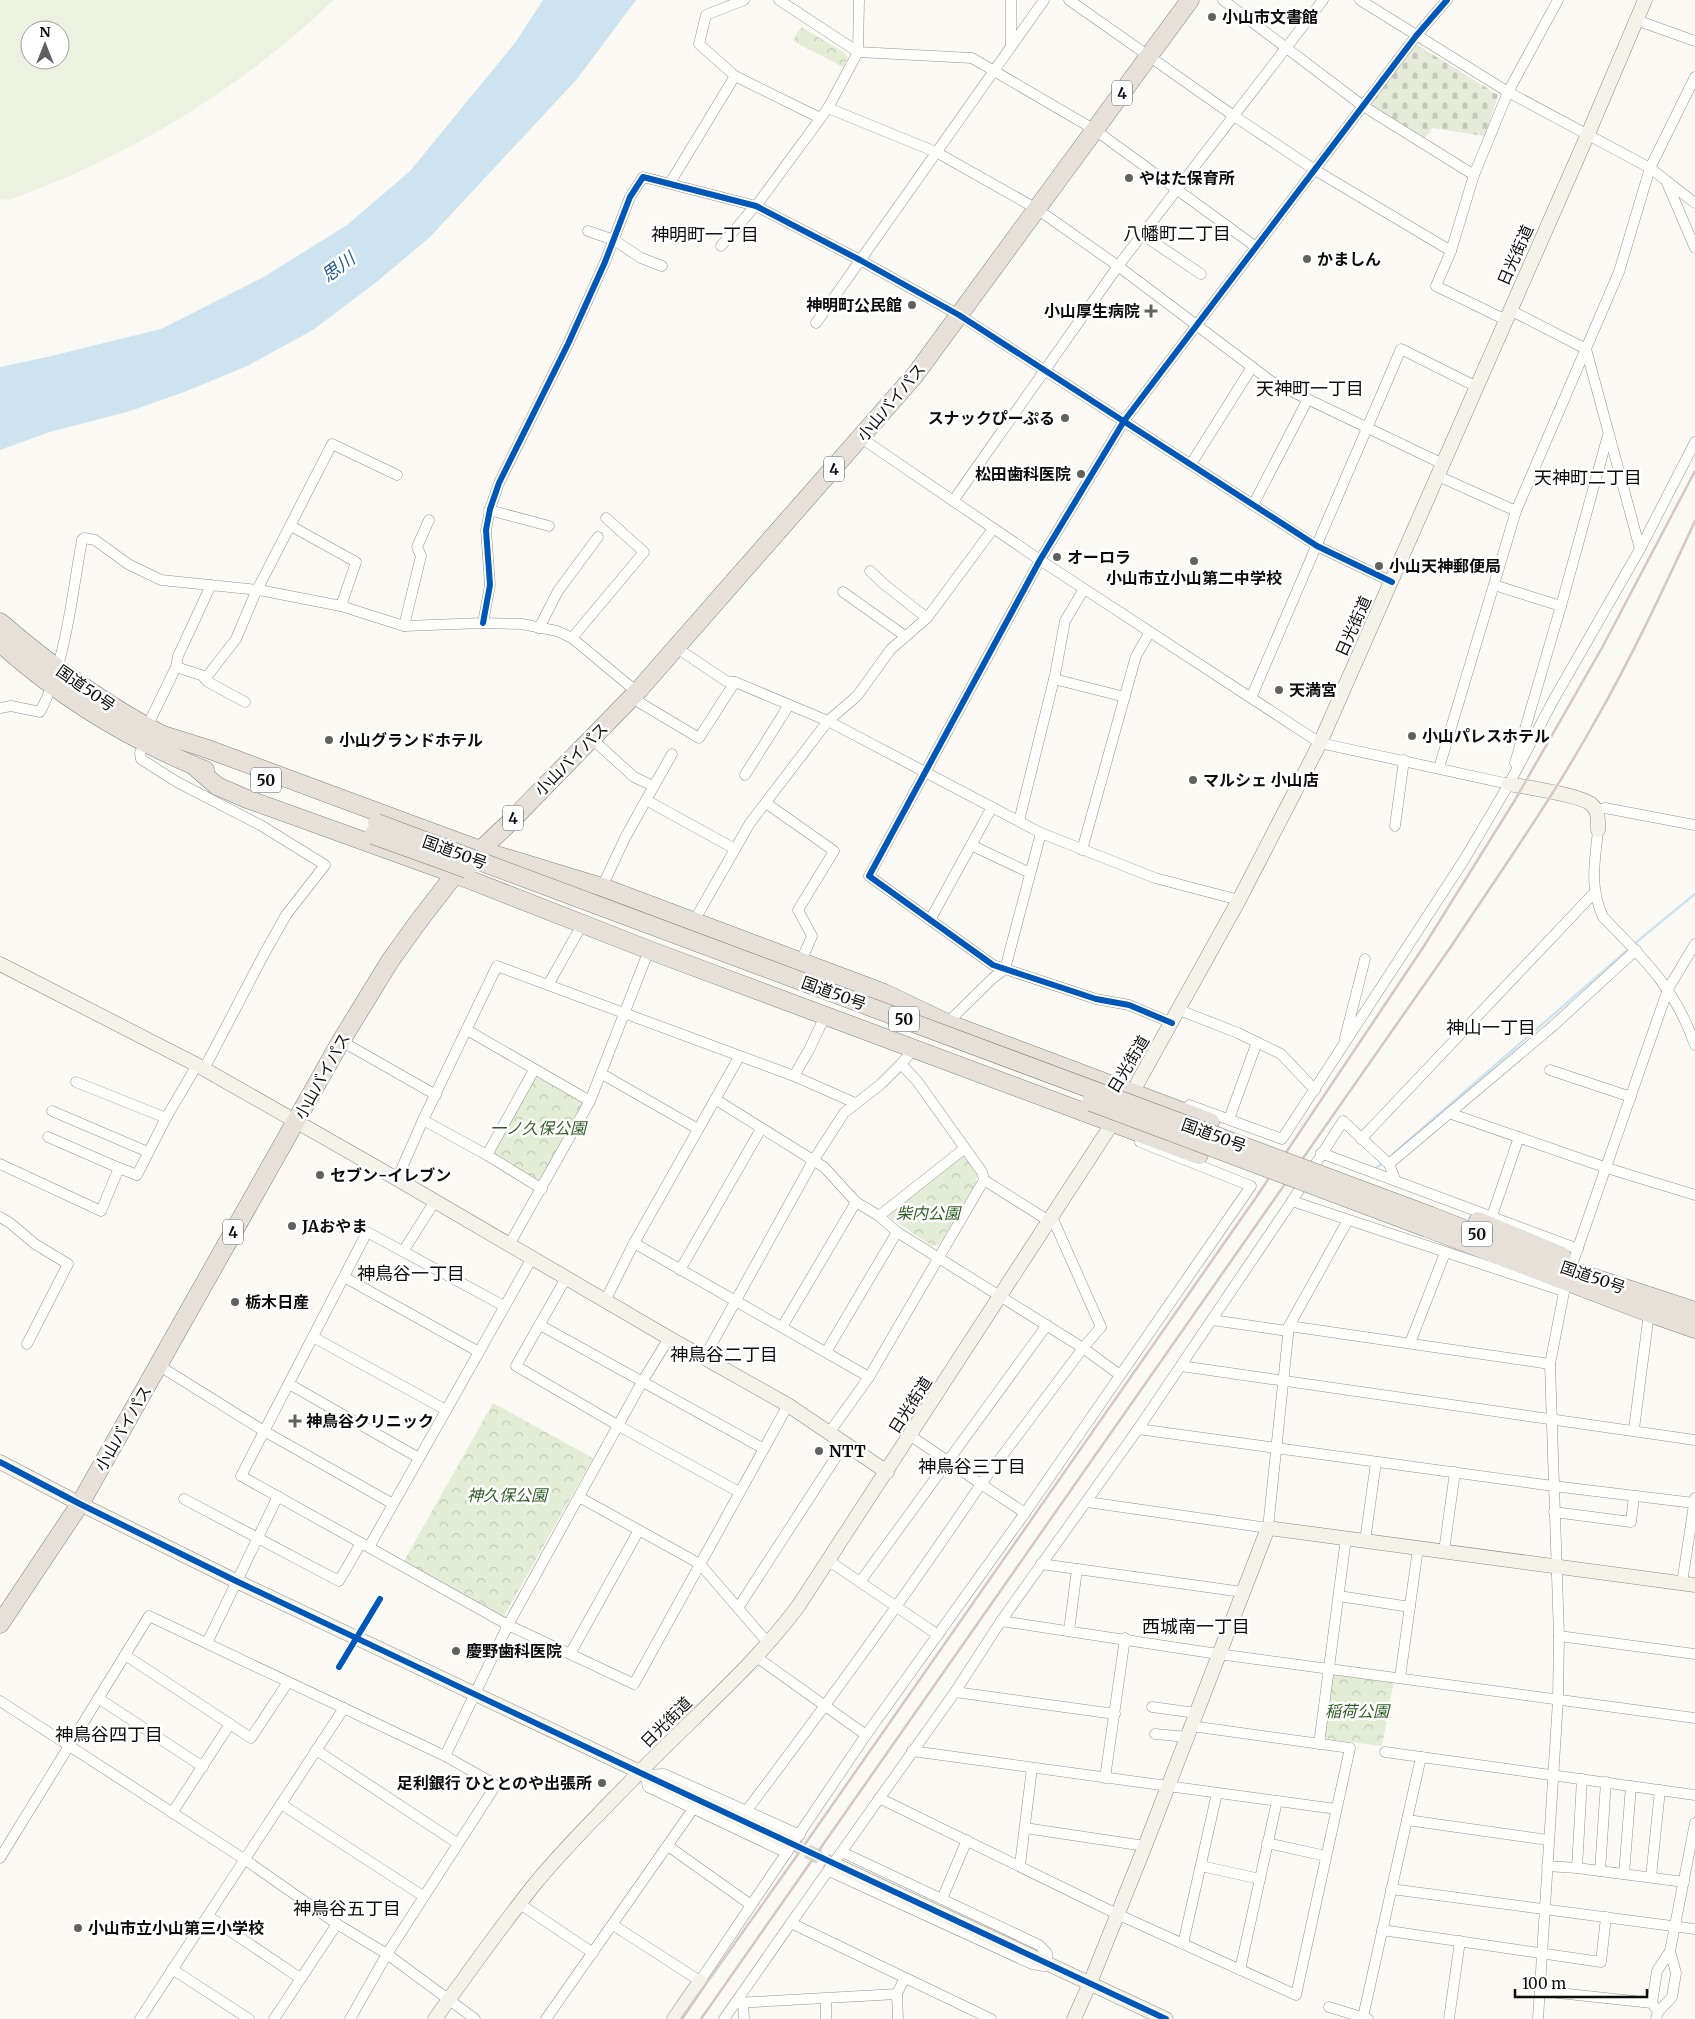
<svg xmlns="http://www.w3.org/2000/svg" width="1695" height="2019" font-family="Merriweather,'Noto Sans JP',serif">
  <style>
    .cemetery { fill: url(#cemetery-stones) }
    .park { fill: url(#park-crowns) }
    .pitch { fill: #ecf2df; fill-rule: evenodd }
    .water { fill: #cde3f0 }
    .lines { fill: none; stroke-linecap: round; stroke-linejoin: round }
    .stream { stroke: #cde3f0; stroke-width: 2.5 }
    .secondary-tunnel { stroke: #d6d6d0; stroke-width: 14; stroke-dasharray: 14 7; stroke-linecap: butt }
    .street-casing { stroke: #949391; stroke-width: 11 }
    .secondary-casing { stroke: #8a8a87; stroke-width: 15 }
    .highway-casing { stroke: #81817e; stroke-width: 19 }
    .street { stroke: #fefefd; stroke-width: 10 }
    .secondary { stroke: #f4f3ea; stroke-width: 14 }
    .highway { stroke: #e6e0d8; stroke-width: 18 }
    .rail { stroke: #d5c7c7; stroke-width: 2.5 }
    .highway-bridge-casing { stroke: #81817e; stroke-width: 19; stroke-linecap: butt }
    .highway-bridge { stroke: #e6e0d8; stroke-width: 18 }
    .cycleway-casing { stroke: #fff; stroke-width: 9 }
    .cycleway { stroke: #0057b8; stroke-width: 6 }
    .poi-dot { fill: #60605e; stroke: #fff; stroke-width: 2 }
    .labels { text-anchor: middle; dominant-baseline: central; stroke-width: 5; stroke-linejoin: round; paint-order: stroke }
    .shield { fill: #fff; stroke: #565656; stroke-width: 1 }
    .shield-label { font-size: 15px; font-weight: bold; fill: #0d0d0d }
    .poi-label { font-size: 16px; font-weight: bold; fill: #0d0d0d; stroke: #fff; text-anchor: start }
    .street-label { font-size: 16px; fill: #0d0d0d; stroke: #fff }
    .park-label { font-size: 16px; font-style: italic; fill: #305d26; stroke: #fff }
    .neighbourhood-label { font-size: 18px; fill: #0d0d0d; stroke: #fff }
    .water-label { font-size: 18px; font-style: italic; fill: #265f8f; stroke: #fff }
  </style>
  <defs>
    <pattern id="cemetery-stones" width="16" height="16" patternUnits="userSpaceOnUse" patternTransform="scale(1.25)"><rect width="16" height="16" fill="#e5ead9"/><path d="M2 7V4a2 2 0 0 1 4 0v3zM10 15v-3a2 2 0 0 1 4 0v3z" fill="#c3c8b9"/></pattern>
    <pattern id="park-crowns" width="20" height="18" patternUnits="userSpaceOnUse" patternTransform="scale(1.25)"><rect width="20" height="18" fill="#e3edd5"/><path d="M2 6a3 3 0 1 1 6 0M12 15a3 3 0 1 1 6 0" fill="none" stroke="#c2cab6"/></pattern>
  </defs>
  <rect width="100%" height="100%" fill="#faf9f3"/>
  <path class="cemetery" d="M1414 43 1498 95 1485 136 1432 128 1425 138 1369 104Z"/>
  <g class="park">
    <path d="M801 27 845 53 848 57 843 67 793 41Z"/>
    <path d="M536 1074 586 1102 541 1182 491 1154Z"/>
    <path d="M963 1155 977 1174 976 1183 939 1245 932 1246 889 1217 890 1210Z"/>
    <path d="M493 1403 593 1458 504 1616 404 1561Z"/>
    <path d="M1337 1674 1394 1680 1382 1746 1328 1739 1323 1733 1332 1675Z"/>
  </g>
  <path class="pitch" d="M0 0H334C237 91 134 154 9 200L0 199ZM30 30H60V60H30Z"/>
  <path class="water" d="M543 0H636L577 79 430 237 379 280 313 330 247 366 187 391 130 411 50 432 0 450V367L47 357 161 329 262 278 347 225 410 171 515 43Z"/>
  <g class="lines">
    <g class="stream">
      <path d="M1634 944 1695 894"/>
      <path d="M1393 1154 1630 948"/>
      <path d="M1376 1168 1383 1163"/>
    </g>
    <path class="secondary-tunnel" d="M788 1842 838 1866"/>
    <defs>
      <g id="street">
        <path d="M744 0 706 15 699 44 735 76 820 118"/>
        <path d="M779 0 858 52 972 58 1095 130 1256 247"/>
        <path d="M1011 0V46"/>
        <path d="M1069 0 1234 116 1315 170 1451 251"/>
        <path d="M1223 0 1363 106 1474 175"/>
        <path d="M1360 0 1508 92 1650 168 1695 203"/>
        <path d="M1636 20 1695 41"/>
        <path d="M828 108 936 152 1037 209 1118 266 1272 382 1443 464"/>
        <path d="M670 183 735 76"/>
        <path d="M1667 183 1695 248"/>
        <path d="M756 206 828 108 858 52 859 0"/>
        <path d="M588 231 614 240 641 258 662 266"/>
        <path d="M1143 235 1201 274"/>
        <path d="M721 246 755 206"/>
        <path d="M1510 310 1586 349 1640 549"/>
        <path d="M1506 320 1436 286 1451 251 1474 175 1508 92 1558 0"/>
        <path d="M816 323 1044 0"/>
        <path d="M861 438 1040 560 1320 743 1509 784"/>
        <path d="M1191 464 1252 367"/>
        <path d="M1438 476 1516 511"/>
        <path d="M953 501 1118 266 1323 0"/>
        <path d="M1253 505 1308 399"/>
        <path d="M489 510 549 526"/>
        <path d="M291 526 356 562 341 606"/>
        <path d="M870 571 885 585 927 618"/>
        <path d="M1494 585 1561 606"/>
        <path d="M843 592 905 636"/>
        <path d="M483 623 490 585 486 530 490 509 499 483 568 344 605 262 630 197 643 177 756 206 860 260 959 315 1317 546 1392 582"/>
        <path d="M404 626 421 556 417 547 429 520"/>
        <path d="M539 628 558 591 598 537"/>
        <path d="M572 638 644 552 606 518"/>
        <path d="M677 648 726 681 735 682 828 721 1041 833 1155 878 1239 900"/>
        <path d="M176 667 207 677"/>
        <path d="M1054 679 1125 697"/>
        <path d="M632 698 699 738 735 682"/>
        <path d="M1251 698 1401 349 1477 387"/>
        <path d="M245 702 208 682 205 679 236 639 255 594 332 444 397 475"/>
        <path d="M0 708 11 706 40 712C66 663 72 594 82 540L84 538 95 540 128 564 161 580 259 590 341 606 404 626 483 623 522 624 557 631 572 638 637 692"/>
        <path d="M147 727 176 667 178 656 211 585"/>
        <path d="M591 738 634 777 653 786"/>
        <path d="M145 742 140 753 141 759 177 782 262 826 325 865 286 915 263 956 204 1069"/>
        <path d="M1515 763 1561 606 1608 435"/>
        <path d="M1439 768 1516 511 1619 272 1650 168 1695 77"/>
        <path d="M745 775 789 705"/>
        <path d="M646 800 672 754"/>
        <path d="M766 803 834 851 798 910 812 936 801 961"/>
        <path d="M1596 811 1605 808 1695 825"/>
        <path d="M1019 821 1055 675 1065 621 1084 589"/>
        <path d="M1395 826 1404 760"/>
        <path d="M1598 830C1595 862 1589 886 1603 917 1644 959 1675 988 1695 1045"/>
        <path d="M971 845 1030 873"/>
        <path d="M1082 850 1136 656 1150 632"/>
        <path d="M602 887 625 838 646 800 735 849"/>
        <path d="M930 920 992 807"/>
        <path d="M694 921 750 823 828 721 857 696 891 649 927 618 993 529"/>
        <path d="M548 985 583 923"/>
        <path d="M1179 1010 1238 1033 1281 1054 1315 1090"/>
        <path d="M947 1023 993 978 1005 969 1041 833"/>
        <path d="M1172 1023 1129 1005 1096 999 993 965 869 876 1040 560 1124 421 1416 36 1447 0"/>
        <path d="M467 1030 590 1101"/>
        <path d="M1345 1038 1365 959"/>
        <path d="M341 1041 436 1095"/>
        <path d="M901 1064 917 1081 982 1172 984 1180 1049 1221"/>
        <path d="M1550 1070 1631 1097"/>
        <path d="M602 1074 698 1129"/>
        <path d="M794 1076 809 1050 825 1016"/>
        <path d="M76 1082 166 1118"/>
        <path d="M715 1099 824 1167 856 1202 879 1216 897 1232 1083 1348 1120 1375"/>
        <path d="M1189 1105 1282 1139 1464 860 1509 784 1554 699 1640 549 1695 442"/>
        <path d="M52 1111 148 1152"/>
        <path d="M1449 1113 1607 1168 1695 1195"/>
        <path d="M1229 1119 1257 1042"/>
        <path d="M423 1120 487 1155 542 1189"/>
        <path d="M48 1137 119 1168"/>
        <path d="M1361 1139 1594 893"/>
        <path d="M1321 1153 1578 1249"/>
        <path d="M487 1155 534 1070"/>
        <path d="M0 1164 101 1211 119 1168 137 1175 166 1118 197 1065"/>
        <path d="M1389 1164 1553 1026 1636 950"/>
        <path d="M397 1179 423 1120 497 966 794 1076 855 1103"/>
        <path d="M1292 1201 1563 1291"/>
        <path d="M879 1216 965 1148"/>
        <path d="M1492 1216 1519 1137"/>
        <path d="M0 1217 10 1223 35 1244 68 1264 27 1344"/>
        <path d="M634 1243 869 1377"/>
        <path d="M509 1245 590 1101 649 950"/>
        <path d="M404 1250 435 1201"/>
        <path d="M680 1270 761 1129"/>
        <path d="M344 1277 479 1352"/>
        <path d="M566 1278 516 1366 619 1426 739 1492"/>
        <path d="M605 1301 634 1243 739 1057"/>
        <path d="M504 1306 367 1232 241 1476 508 1625 634 1684 788 1405"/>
        <path d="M1212 1320 1287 1331"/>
        <path d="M540 1325 764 1449"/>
        <path d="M1289 1326 1550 1364"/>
        <path d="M782 1327 856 1202"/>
        <path d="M313 1337 446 1410"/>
        <path d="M1410 1343 1445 1253"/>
        <path d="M826 1352 897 1232"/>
        <path d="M704 1358 813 1161 844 1113 881 1084 901 1064 914 1049"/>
        <path d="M158 1365 264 1431 393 1504"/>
        <path d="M1181 1366 1695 1440"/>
        <path d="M289 1384 419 1458"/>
        <path d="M1138 1429 1553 1486 1694 1503"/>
        <path d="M1634 1429 1649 1313"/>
        <path d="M829 1433 869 1377 984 1180"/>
        <path d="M579 1497 700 1564 768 1643"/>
        <path d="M184 1499 339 1581 361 1543"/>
        <path d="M1087 1502 1268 1528 1289 1326 1348 1220"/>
        <path d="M1554 1512 1631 1522 1634 1496"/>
        <path d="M1025 1513 981 1484 1083 1348 1101 1327 1052 1217"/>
        <path d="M1365 1541 1376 1462"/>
        <path d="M369 1547 532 1258"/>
        <path d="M1444 1551 1455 1472"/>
        <path d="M829 1561 938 1635"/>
        <path d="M1041 1564 1243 1592"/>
        <path d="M860 1582 1047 1325"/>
        <path d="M1682 1583 1695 1498"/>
        <path d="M1339 1596 1410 1607"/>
        <path d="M738 1608 845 1443"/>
        <path d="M1001 1621 1218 1654 1695 1718"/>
        <path d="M1069 1631 1077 1569"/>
        <path d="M1559 1636 1695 1654"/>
        <path d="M207 1643 278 1496"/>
        <path d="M570 1654 639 1530"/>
        <path d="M125 1655 251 1738 288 1682"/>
        <path d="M755 1656 866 1735"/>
        <path d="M1400 1678 1418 1548"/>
        <path d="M955 1692 1115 1714"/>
        <path d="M98 1698 203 1767"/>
        <path d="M0 1701 244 1859 337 1924 387 1954 475 2019"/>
        <path d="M1152 1707 1196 1713"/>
        <path d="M1155 1734 1187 1737"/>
        <path d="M1319 1744 1346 1538"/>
        <path d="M316 1750 457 1843"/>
        <path d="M912 1751 1336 1809"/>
        <path d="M1385 1752 1695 1795"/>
        <path d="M445 1756 508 1625 642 1382 669 1338"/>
        <path d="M1105 1778 1125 1638"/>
        <path d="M879 1798 1117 1914 1296 1995 1350 1748 1191 1726"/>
        <path d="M281 1804 423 1896"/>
        <path d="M747 1810C828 1703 906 1595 981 1484L911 1436"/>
        <path d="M172 1813 230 1724"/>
        <path d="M1407 1820 1548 1840"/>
        <path d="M1025 1828 1145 1846"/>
        <path d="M1267 1843 1326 1856"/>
        <path d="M668 1846 751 1905"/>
        <path d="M787 1853 648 1787 645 1775 664 1774 800 1835"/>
        <path d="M0 1858 149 1616 445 1756 493 1783 494 1788 387 1954 350 2019"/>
        <path d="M1020 1865 1032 1768"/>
        <path d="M1201 1866 1260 1879"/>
        <path d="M1547 1866 1577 1868 1684 1882"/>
        <path d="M1577 1868 1582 1779"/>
        <path d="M829 1871 1032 1964 1044 1966 1047 1963V1953L1039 1945 842 1852"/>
        <path d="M1600 1871 1606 1782"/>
        <path d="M1624 1874 1631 1786"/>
        <path d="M1651 1877 1660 1790"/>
        <path d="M1391 1889 1695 1929"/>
        <path d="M942 1899 967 1840"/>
        <path d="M520 1904 593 1953"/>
        <path d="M208 1916 300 1978"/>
        <path d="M613 1925 700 1981 866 1735 1025 1513 1251 1186 1140 1142"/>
        <path d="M1382 1930 1601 1962 1606 1917"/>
        <path d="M1183 1944 1217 1793"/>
        <path d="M172 1969 249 2019"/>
        <path d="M1240 1970 1277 1801"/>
        <path d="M1540 1991 1652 2003"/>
        <path d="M826 2000V2019"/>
        <path d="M735 2003 897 1994"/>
        <path d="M743 2003 744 2019"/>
        <path d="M1329 2007 1368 2019"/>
        <path d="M1658 2012 1672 1997 1676 1973 1670 1951"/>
        <path d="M1363 2017 1421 1757"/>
        <path d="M140 2019 344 1708"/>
        <path d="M274 2019 337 1924"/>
        <path d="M546 2019 693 1809"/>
        <path d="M724 2019 791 1923"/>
        <path d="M898 2019 897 1994 904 1979"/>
        <path d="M991 2019 791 1923 955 1692 1001 1621 1138 1429 1292 1201 1343 1121 1389 1164 1395 1179"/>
        <path d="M1449 2019 1460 1941"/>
        <path d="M1538 2019 1558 1700 1559 1636 1550 1364 1566 1282 1668 989 1695 944"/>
        <path d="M1656 2019 1658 2012 1652 2003 1657 1971 1670 1951 1695 1823"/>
      </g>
      <g id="secondary">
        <path d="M1509 784C1525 787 1580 795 1591 804 1599 810 1598 821 1598 830"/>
        <path d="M0 964 197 1065 397 1179 669 1338 788 1405 887 1472"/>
        <path d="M0 1462 80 1504 236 1581 788 1842"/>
        <path d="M838 1866 1166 2019"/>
        <path d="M435 2019C467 1974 500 1928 534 1885 564 1848 599 1814 632 1780 687 1722 751 1670 799 1605L1132 1093 1239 900 1320 743 1588 134 1645 0"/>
        <path d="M674 2019 700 1981"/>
        <path d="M1074 2019 1090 1983 1145 1846 1268 1528 1695 1585"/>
      </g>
      <g id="highway">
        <path d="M0 622C52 667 107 706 168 738"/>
        <path d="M0 643C60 697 130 740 205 770"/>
        <path d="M157 733 205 748 480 850 602 887 884 993 947 1023 1210 1122"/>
        <path d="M194 766 217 786 247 799 455 874 649 950 1199 1155"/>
        <path d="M1431 1216 1570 1270 1695 1311"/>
        <path d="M1478 1221 1562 1256"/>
        <path d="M1427 1228 1649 1313 1695 1329"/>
        <path d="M0 1624 80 1504 341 1041 390 961 418 922 455 874 508 824 637 692 915 375 1190 0"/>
      </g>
    </defs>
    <use href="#street" class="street-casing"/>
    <use href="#secondary" class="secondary-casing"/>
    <use href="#highway" class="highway-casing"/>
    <use href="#street" class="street"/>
    <use href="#secondary" class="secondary"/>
    <use href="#highway" class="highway"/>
    <g class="rail">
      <path d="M681 2019 796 1857 1257 1196 1424 946 1515 800 1603 646 1695 471"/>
      <path d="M701 2019 1450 948C1499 874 1550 802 1593 725 1631 659 1663 590 1695 521"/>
    </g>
    <defs>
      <g id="highway-bridge">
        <path d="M377 823 1431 1216"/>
        <path d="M373 835 467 869"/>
        <path d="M1091 1102 1427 1228"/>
      </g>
    </defs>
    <use href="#highway-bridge" class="highway-bridge-casing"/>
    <use href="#highway-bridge" class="highway-bridge"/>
    <defs>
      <g id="cycleway">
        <path d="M483 623 490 585 486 530 490 509 499 483 568 344 605 262 630 197 643 177 756 206 860 260 959 315 1317 546 1392 582"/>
        <path d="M1172 1023 1129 1005 1096 999 993 965 869 876 1040 560 1124 421 1416 36 1447 0"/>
        <path d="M0 1462 80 1504 236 1581 645 1775 1166 2019"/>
        <path d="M339 1667 380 1599"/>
      </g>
    </defs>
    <use href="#cycleway" class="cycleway-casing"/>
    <use href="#cycleway" class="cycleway"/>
  </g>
  <g class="poi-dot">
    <circle cx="1212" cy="17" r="5"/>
    <circle cx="1129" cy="178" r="5"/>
    <circle cx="1307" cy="259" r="5"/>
    <circle cx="912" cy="305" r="5"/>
    <path d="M1148.5 303.5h5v5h5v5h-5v5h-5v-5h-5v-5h5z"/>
    <circle cx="1065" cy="418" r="5"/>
    <circle cx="1081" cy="474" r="5"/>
    <circle cx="1057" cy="557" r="5"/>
    <circle cx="1194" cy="561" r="5"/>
    <circle cx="1379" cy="566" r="5"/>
    <circle cx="1279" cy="690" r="5"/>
    <circle cx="1412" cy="736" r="5"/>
    <circle cx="329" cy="740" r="5"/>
    <circle cx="1193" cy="780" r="5"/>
    <circle cx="320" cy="1175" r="5"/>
    <circle cx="292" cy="1226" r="5"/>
    <circle cx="235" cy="1302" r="5"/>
    <path d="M292.5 1413.5h5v5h5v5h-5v5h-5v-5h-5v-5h5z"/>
    <circle cx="819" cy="1451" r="5"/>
    <circle cx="456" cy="1651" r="5"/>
    <circle cx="602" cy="1783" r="5"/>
    <circle cx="78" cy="1928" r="5"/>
  </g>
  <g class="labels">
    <g class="shield">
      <rect x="1112" y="80.5" width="20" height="25" rx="4"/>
      <rect x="824" y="456.5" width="20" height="25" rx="4"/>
      <rect x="251" y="767.5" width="30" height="25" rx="4"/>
      <rect x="503" y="805.5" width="20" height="25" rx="4"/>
      <rect x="889" y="1006.5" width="30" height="25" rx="4"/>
      <rect x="223" y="1219.5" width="20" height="25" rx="4"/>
      <rect x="1462" y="1221.5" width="30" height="25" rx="4"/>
    </g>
    <g class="shield-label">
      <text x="1122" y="93">4</text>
      <text x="834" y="469">4</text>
      <text x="266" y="780">50</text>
      <text x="513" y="818">4</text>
      <text x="904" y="1019">50</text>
      <text x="233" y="1232">4</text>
      <text x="1477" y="1234">50</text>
    </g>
    <g class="poi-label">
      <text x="1222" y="17">小山市文書館</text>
      <text x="1139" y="178">やはた保育所</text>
      <text x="1317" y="259">かましん</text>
      <text x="902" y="305" text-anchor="end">神明町公民館</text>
      <text x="1140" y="311" text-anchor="end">小山厚生病院</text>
      <text x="1055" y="418" text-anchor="end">スナックぴーぷる</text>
      <text x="1071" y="474" text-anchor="end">松田歯科医院</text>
      <text x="1067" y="557">オーロラ</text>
      <text x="1389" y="566">小山天神郵便局</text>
      <text x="1194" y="578" text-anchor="middle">小山市立小山第二中学校</text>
      <text x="1289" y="690">天満宮</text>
      <text x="1422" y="736">小山パレスホテル</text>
      <text x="339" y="740">小山グランドホテル</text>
      <text x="1203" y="780">マルシェ 小山店</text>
      <text x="330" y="1175">セブン-イレブン</text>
      <text x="302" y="1226">JAおやま</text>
      <text x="245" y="1302">栃木日産</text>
      <text x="306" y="1421">神鳥谷クリニック</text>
      <text x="829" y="1451">NTT</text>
      <text x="466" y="1651">慶野歯科医院</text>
      <text x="592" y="1783" text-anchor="end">足利銀行 ひととのや出張所</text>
      <text x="88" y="1928">小山市立小山第三小学校</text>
    </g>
    <g class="street-label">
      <text transform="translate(1515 255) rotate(-66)">日光街道</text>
      <text transform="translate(891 402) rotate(-50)">小山バイパス</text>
      <text transform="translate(1353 626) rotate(-66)">日光街道</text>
      <text transform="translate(86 688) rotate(35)">国道50号</text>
      <text transform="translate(571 759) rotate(-45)">小山バイパス</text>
      <text transform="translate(455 852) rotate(20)">国道50号</text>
      <text transform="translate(834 993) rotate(20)">国道50号</text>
      <text transform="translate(1128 1064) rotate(-59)">日光街道</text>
      <text transform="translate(322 1076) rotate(-61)">小山バイパス</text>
      <text transform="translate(1214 1135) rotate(20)">国道50号</text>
      <text transform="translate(1593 1277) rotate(19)">国道50号</text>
      <text transform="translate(910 1405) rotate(-57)">日光街道</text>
      <text transform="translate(123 1428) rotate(-60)">小山バイパス</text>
      <text transform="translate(666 1722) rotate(-45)">日光街道</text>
    </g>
    <g class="park-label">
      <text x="538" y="1128">一ノ久保公園</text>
      <text x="928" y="1213">柴内公園</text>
      <text x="507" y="1495">神久保公園</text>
      <text x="1357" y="1711">稲荷公園</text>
    </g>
    <g class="neighbourhood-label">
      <text x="1177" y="233">八幡町二丁目</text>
      <text x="705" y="234">神明町一丁目</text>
      <text x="1310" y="388">天神町一丁目</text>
      <text x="1588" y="477">天神町二丁目</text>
      <text x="1491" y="1027">神山一丁目</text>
      <text x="411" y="1273">神鳥谷一丁目</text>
      <text x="724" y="1354">神鳥谷二丁目</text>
      <text x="972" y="1466">神鳥谷三丁目</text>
      <text x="1196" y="1626">西城南一丁目</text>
      <text x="109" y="1734">神鳥谷四丁目</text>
      <text x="347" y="1908">神鳥谷五丁目</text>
    </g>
    <g class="water-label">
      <text transform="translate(338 267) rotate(-37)">思川</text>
    </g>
  </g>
  <g transform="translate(45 45)"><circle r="24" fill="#ffffff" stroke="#9e9e9e"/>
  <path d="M0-4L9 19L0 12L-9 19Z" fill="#60605e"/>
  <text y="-8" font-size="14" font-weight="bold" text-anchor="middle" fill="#0d0d0d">N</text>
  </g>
  <path d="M1515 1989v8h132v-8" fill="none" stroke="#0d0d0d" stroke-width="2.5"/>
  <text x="1522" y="1989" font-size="15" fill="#0d0d0d" stroke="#ffffff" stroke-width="4" paint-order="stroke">100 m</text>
</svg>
